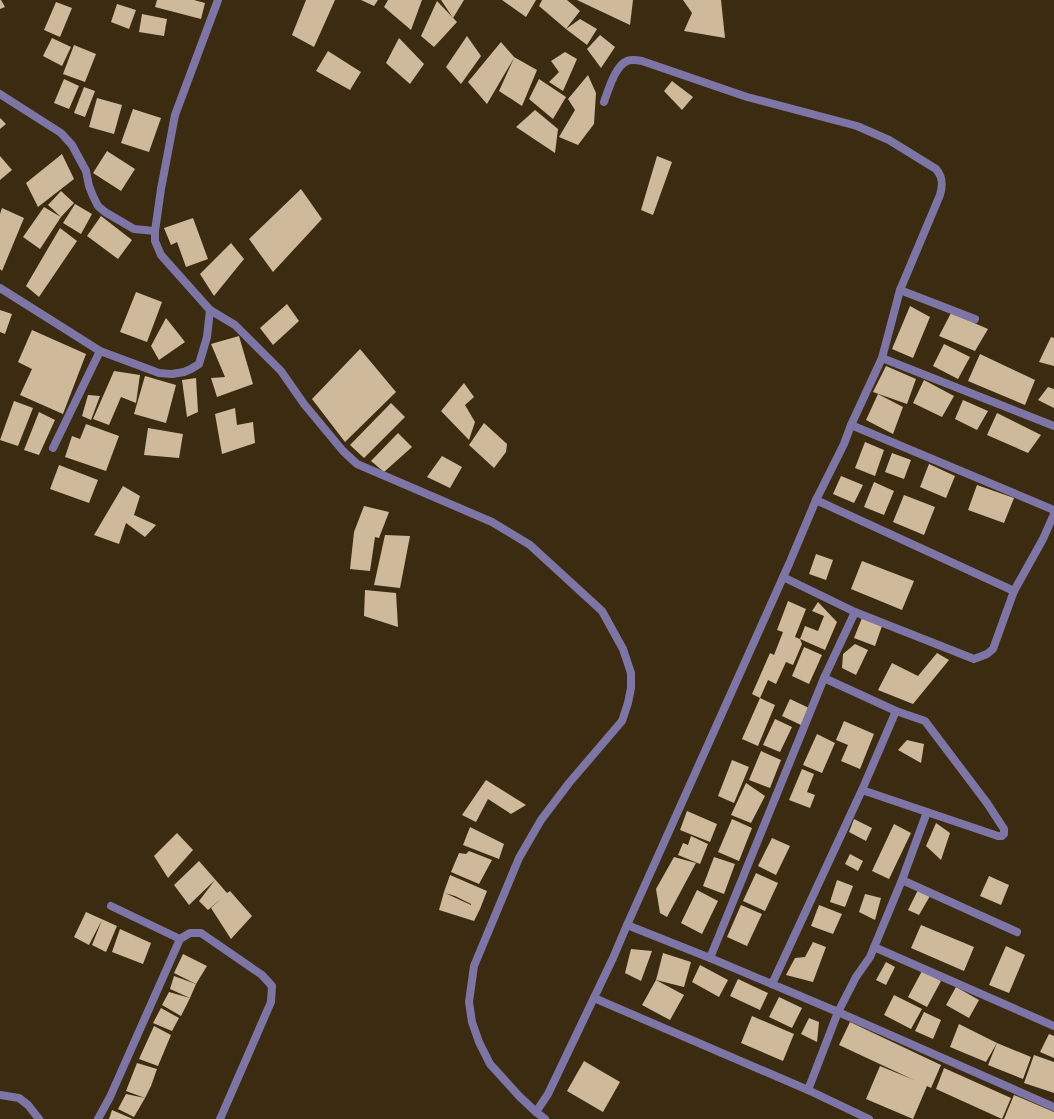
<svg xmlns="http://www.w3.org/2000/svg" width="1054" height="1119" font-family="'Work Sans',sans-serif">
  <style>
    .building { fill: #ceba9b; fill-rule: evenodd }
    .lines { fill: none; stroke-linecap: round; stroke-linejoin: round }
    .minor { stroke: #7e75a7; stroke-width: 8 }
    .tertiary { stroke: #7e75a7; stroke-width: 8 }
  </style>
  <rect width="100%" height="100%" fill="#3b2b10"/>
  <g class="building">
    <path d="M0 0H1L5 7 0 9Z"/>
    <path d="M157 0H194L205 3 201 19 155 7Z"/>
    <path d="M306 0H335L314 47 292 35Z"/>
    <path d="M361 0H378L374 6Z"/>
    <path d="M388 0H422L411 30 384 7Z"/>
    <path d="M441 0H464L453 18Z"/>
    <path d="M502 0H536L526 17Z"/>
    <path d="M542 0H567L580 11 566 29 580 19 597 29 587 45 566 29 539 6Z"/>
    <path d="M577 0H633L630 25Z"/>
    <path d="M683 0H721L725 38 684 31 692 13Z"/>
    <path d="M437 1 457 22 434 47 421 36Z"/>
    <path d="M56 2 72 8 60 37 44 30Z"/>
    <path d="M117 4 136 10 129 29 111 22Z"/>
    <path d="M142 14 167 19 164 36 139 32Z"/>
    <path d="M600 35 615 47 601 68 587 49Z"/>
    <path d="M467 36 481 56 461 84 446 67Z"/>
    <path d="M52 38 71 47 62 66 43 56Z"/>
    <path d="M399 38 424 64 410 84 386 63Z"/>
    <path d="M501 42 514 57 537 70 522 106 499 91 514 58 487 104 468 82Z"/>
    <path d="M74 45 96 54 85 82 63 74Z"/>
    <path d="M328 51 361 72 350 90 316 71Z"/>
    <path d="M565 52 577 59 563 91 549 82 559 72 551 61Z"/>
    <path d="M588 75 596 93 594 124 578 145 559 137 575 110 568 99Z"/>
    <path d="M64 79 79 86 69 109 54 103Z"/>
    <path d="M539 79 566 97 553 119 529 99Z"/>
    <path d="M672 81 693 97 682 110 664 91Z"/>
    <path d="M84 87 95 91 85 117 74 113Z"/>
    <path d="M97 98 122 105 114 134 89 127Z"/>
    <path d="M133 109 161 118 149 152 121 143Z"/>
    <path d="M535 110 558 129 555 153 516 127Z"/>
    <path d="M0 118 6 124 0 129Z"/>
    <path d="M107 151 135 169 121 191 93 173Z"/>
    <path d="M62 154 74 179 38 207 26 183Z"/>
    <path d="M0 156 12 170 0 180Z"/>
    <path d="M657 156 672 162 653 215 641 210Z"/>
    <path d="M301 189 322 219 273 272 249 239Z"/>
    <path d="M61 191 74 203 61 217 40 249 23 237 44 207 61 217 48 205Z"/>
    <path d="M75 204 92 214 81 234 63 223Z"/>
    <path d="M2 208 24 218 2 271 0 269V214Z"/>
    <path d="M101 216 132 240 118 259 87 236Z"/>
    <path d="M193 218 208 259 186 267 177 242 171 245 164 228Z"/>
    <path d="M60 228 77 241 39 297 26 286Z"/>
    <path d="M231 243 244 259 214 296 200 274Z"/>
    <path d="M136 292 162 302 147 342 120 332Z"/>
    <path d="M287 304 299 321 273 345 260 328Z"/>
    <path d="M910 306 930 317 913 358 892 349Z"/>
    <path d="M0 310 12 314 5 334 0 332Z"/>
    <path d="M951 313 988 329 975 351 939 336Z"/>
    <path d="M166 318 185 342 159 360 151 346Z"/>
    <path d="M32 330 86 354 63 414 20 395 32 369 18 362Z"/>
    <path d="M239 336 253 384 217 397 211 378 225 377 211 344Z"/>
    <path d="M1051 337 1054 338V366L1039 362Z"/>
    <path d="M944 344 970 357 958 379 933 366Z"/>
    <path d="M360 349 396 392 345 442 312 399Z"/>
    <path d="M980 354 1035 380 1025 405 968 381Z"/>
    <path d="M886 366 916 379 907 404 873 392Z"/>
    <path d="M114 371 140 375 136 403 121 397 109 425 93 419Z"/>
    <path d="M145 376 176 385 166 423 134 414Z"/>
    <path d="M196 378 198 412 187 417 182 380Z"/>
    <path d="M924 380 954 396 942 417 913 403Z"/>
    <path d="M464 383 474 397 465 405 475 422 469 440 441 411Z"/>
    <path d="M1048 387 1054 389V408L1038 400Z"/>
    <path d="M878 394 903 407 893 434 866 420Z"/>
    <path d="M88 395 100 396 91 420 82 416Z"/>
    <path d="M963 400 988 411 977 430 955 419Z"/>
    <path d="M14 401 33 408 18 446 0 440Z"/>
    <path d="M391 403 405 417 364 458 350 445Z"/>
    <path d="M235 408 237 425 253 422 255 443 222 454 215 414Z"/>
    <path d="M39 412 55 420 39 455 24 450Z"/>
    <path d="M997 413 1041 435 1028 453 987 435Z"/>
    <path d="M484 423 507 444 506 452 494 468 469 445Z"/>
    <path d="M86 424 119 436 106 471 65 457 72 436 80 439Z"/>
    <path d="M148 428 183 434 179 458 144 455Z"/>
    <path d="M398 433 412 447 384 472 371 461Z"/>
    <path d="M865 442 884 450 875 476 855 468Z"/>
    <path d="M892 453 911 460 904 479 885 472Z"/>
    <path d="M442 456 462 467 450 488 427 477Z"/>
    <path d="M929 464 955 476 946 498 920 487Z"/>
    <path d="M59 465 98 480 89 503 50 489Z"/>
    <path d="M841 476 863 485 854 503 833 494Z"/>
    <path d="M874 482 894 491 884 515 864 507Z"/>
    <path d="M977 485 1014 498 1004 523 968 510Z"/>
    <path d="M123 486 140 496 134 515 156 525 145 537 126 523 119 544 94 535Z"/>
    <path d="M904 495 935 507 924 535 893 522Z"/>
    <path d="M364 506 389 512 379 538 375 537 370 571 350 569 354 532Z"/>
    <path d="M385 535 410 536 400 588 374 585Z"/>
    <path d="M816 554 833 560 826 580 809 574Z"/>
    <path d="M862 561 914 581 902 610 851 589Z"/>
    <path d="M365 590 396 593 398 627 364 616Z"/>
    <path d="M788 601 806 609 795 637 800 639 805 626 818 631 824 616 812 611 818 602 837 622 825 650 800 639 802 644 793 665 786 662 776 684 768 680 760 698 775 705 758 746 742 739 760 698 752 694 770 653 774 655 783 632 777 630Z"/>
    <path d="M862 618 882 626 875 646 854 638Z"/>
    <path d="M855 644 868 650 856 675 842 668 843 654Z"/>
    <path d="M804 647 822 655 809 684 792 676Z"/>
    <path d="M937 653 949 660 913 704 878 690 892 663 918 676Z"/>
    <path d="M790 699 809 708 801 725 782 716Z"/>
    <path d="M775 719 792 727 780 752 763 745Z"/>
    <path d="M844 721 874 734 860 769 841 761 848 745 836 740Z"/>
    <path d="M817 734 835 743 822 773 803 765Z"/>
    <path d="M907 740 924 744 921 763 898 750Z"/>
    <path d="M761 751 781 760 770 788 749 780Z"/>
    <path d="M732 760 749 767 734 803 718 796Z"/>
    <path d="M802 769 814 774 807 792 815 795 810 808 789 800Z"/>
    <path d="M486 780 526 805 511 814 488 799 476 822 462 815Z"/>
    <path d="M746 783 765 796 751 823 731 815Z"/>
    <path d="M687 811 717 824 710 842 680 830Z"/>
    <path d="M732 819 752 828 739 861 718 852Z"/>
    <path d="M854 819 872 828 866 841 849 832Z"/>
    <path d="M936 823 950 833 941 860 926 846Z"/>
    <path d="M894 824 911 833 889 879 872 871Z"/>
    <path d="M470 827 504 844 499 859 463 845Z"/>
    <path d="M177 833 193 850 168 878 154 856Z"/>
    <path d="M691 836 708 844 700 864 678 855 683 843 688 845Z"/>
    <path d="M772 838 790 846 776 875 758 866Z"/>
    <path d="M469 851 492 860 479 884 451 872 459 853 466 854Z"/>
    <path d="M850 854 863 861 858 871 845 864Z"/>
    <path d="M674 857 696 863 667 917 660 913 656 889Z"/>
    <path d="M714 857 735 864 724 894 703 886Z"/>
    <path d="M199 861 227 893 230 891 252 916 231 939 211 908 222 898 208 910 199 901 215 880 189 905 174 885Z"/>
    <path d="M756 873 778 883 765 911 743 901Z"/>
    <path d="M450 875 487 891 480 909 474 921 439 910 444 892ZM445 893 455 896 471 904V905Z"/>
    <path d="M989 876 1009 885 1001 905 980 896Z"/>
    <path d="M837 880 853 886 845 907 830 902Z"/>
    <path d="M697 890 718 901 702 934 681 923Z"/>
    <path d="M918 890 930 896 919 915 908 910Z"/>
    <path d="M865 894 881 898 875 920 859 912Z"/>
    <path d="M741 905 762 914 747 946 727 937Z"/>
    <path d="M819 905 842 914 833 934 811 926Z"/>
    <path d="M86 912 117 926 106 952 92 945 102 920 89 945 74 937Z"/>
    <path d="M921 925 974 947 964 971 911 948Z"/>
    <path d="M120 929 151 943 143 964 112 952Z"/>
    <path d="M813 942 826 947 813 982 786 975 795 958 805 957Z"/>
    <path d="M1006 946 1025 955 1009 993 989 985Z"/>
    <path d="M631 949 652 951 641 981 625 973Z"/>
    <path d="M663 953 691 962 684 987 656 980Z"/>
    <path d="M183 954 207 966 196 984 174 973Z"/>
    <path d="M886 962 895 967 886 985 876 980Z"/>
    <path d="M700 965 728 980 719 997 692 982Z"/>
    <path d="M922 971 941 981 927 1007 908 997Z"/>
    <path d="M174 976 196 984 190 998 170 989Z"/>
    <path d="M738 979 768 993 760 1010 730 996Z"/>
    <path d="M656 980 684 995 670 1020 642 1005Z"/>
    <path d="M956 987 979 1000 969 1018 946 1005Z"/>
    <path d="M169 992 190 998 181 1016 162 1005Z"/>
    <path d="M894 995 922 1009 911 1029 884 1015Z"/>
    <path d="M779 997 802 1008 792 1028 769 1017Z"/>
    <path d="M161 1008 179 1018 172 1031 153 1023Z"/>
    <path d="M924 1012 941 1020 933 1039 915 1031Z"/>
    <path d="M752 1016 794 1034 783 1061 741 1043Z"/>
    <path d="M809 1018 819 1022 817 1042 801 1034Z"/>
    <path d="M850 1022 941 1065 931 1088 927 1086 913 1119 866 1099 880 1066 914 1080 839 1045Z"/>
    <path d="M959 1024 997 1043 986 1062 950 1047Z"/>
    <path d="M154 1026 171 1035 158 1066 139 1059Z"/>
    <path d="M1049 1034 1054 1036V1058L1040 1052Z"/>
    <path d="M997 1043 1031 1057 1023 1079 988 1065Z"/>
    <path d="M1034 1055 1054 1062V1093L1024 1083Z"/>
    <path d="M584 1061 620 1082 603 1112 567 1091Z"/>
    <path d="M137 1063 157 1069 151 1086 145 1098 126 1091Z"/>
    <path d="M944 1068 1011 1098 1002 1119 936 1089Z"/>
    <path d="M126 1094 145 1098 134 1117 118 1109Z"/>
    <path d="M1014 1095 1054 1112V1119H1004Z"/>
    <path d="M112 1110 133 1119H109Z"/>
  </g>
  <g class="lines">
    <g class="minor">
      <path d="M0 94 61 133 72 145 86 171 89 186 93 196 98 206 105 212 134 229 155 231"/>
      <path d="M604 102C608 91 615 66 627 61 632 59 637 60 642 61L747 97 857 126 889 140 936 169C943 177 943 185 940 195L900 290 882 358 851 425"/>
      <path d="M900 290 975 319"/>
      <path d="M882 358 1054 426"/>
      <path d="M53 448 100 351"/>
      <path d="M816 500 1014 591"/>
      <path d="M783 577 855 612 974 659 987 654 993 649 1014 591 1043 539 1054 514"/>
      <path d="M896 711 925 721 987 803 1004 829V834L1002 836H998L927 812"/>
      <path d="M902 880 1017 932"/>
      <path d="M111 906 180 939"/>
      <path d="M627 925 710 958 838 1012 856 977 870 957 902 880 927 812 862 790 896 711 824 678"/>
      <path d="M874 947 1054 1026"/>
      <path d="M710 958 824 678 855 612"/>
      <path d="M772 984 862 790"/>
      <path d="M594 998 808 1090 869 1119"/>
      <path d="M808 1090 838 1012 1054 1107"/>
      <path d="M0 1095 19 1098 28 1105 39 1119"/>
      <path d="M536 1112 548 1094 613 958 627 925 789 564 816 500 844 444 851 425 1054 510"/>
      <path d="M98 1119 110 1097 180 939 190 933H201L262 975 272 986 271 1002 220 1119"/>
    </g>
    <g class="tertiary">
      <path d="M218 0 175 115 161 189 155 231V241L161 255 210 310 235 325 281 371 304 404 343 451 357 464 492 522 530 545 602 611 623 649 631 673V688L628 703 622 721 569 783 541 820 519 858 474 966 469 1002 472 1022 479 1042 490 1064 519 1096 536 1112 545 1119"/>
      <path d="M0 288 100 351 159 373 172 374 184 372 191 369 199 364 207 337 210 310"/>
    </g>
  </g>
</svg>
